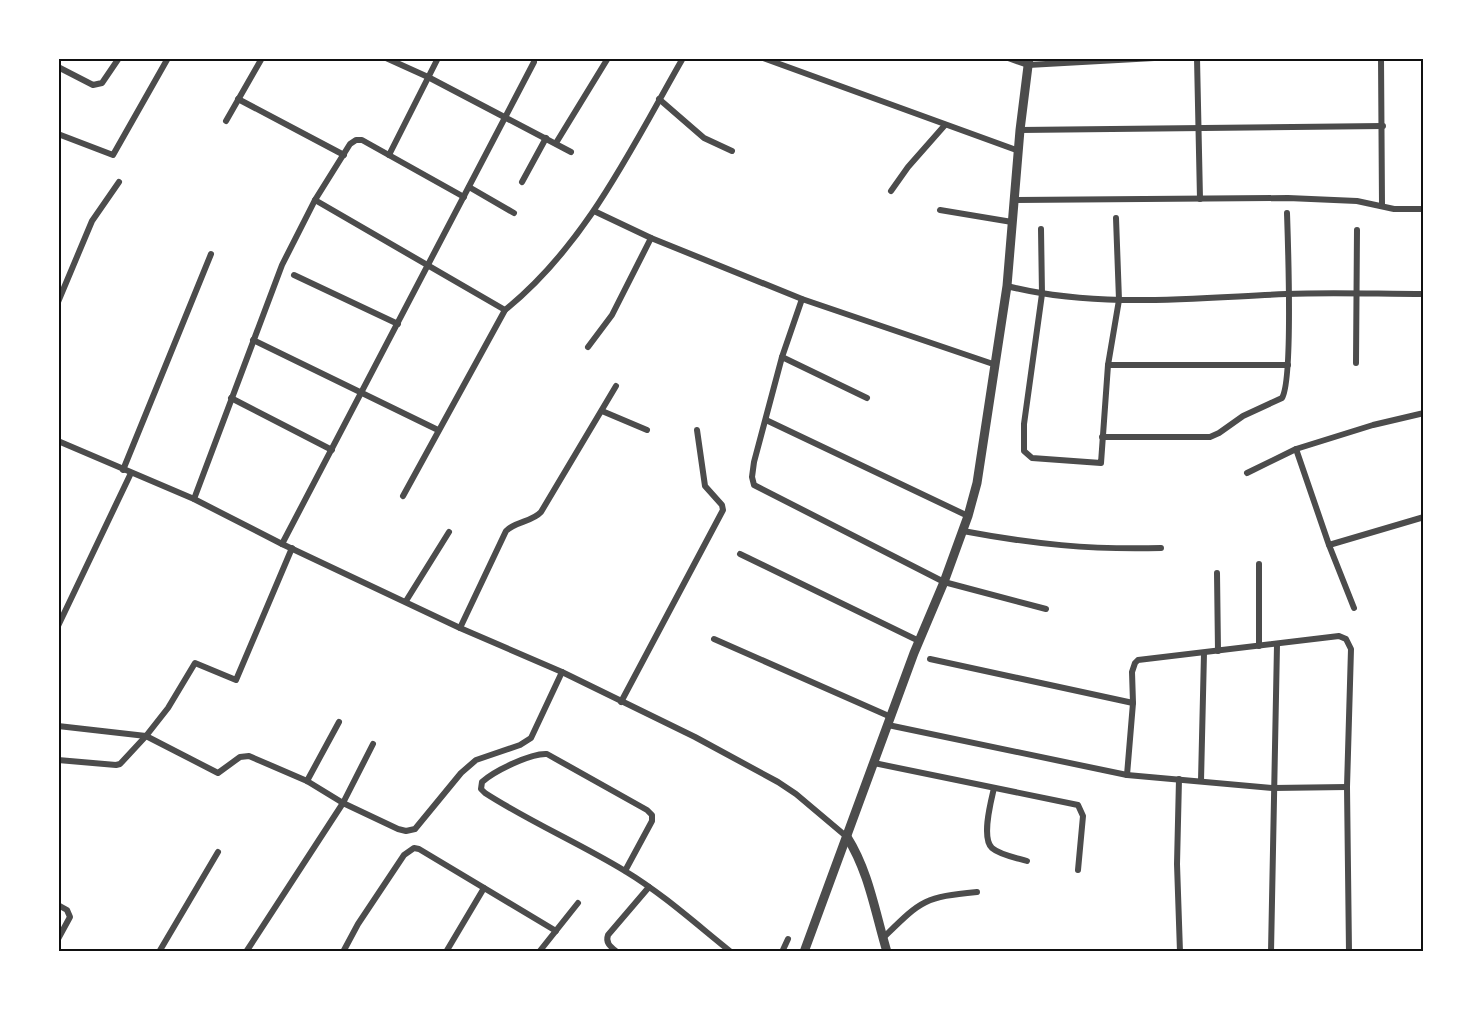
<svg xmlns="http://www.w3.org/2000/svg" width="1482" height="1010" font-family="'PT Sans Narrow',sans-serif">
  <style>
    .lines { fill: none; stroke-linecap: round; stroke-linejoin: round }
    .minor { stroke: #4c4c4c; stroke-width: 6 }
    .tertiary { stroke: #4c4c4c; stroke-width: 9 }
    .neatline { fill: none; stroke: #111; stroke-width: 2 }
  </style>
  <rect width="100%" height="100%" fill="#fff"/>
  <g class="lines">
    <g class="minor">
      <path d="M386 58 428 77 571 152"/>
      <path d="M763 58 1019 151"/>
      <path d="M1008 58 1028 65 1154 58"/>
      <path d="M1197 58 1200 199"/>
      <path d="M1381 58 1382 205"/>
      <path d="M58 67 93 85 102 83 119 58"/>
      <path d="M238 99 344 155"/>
      <path d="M659 99 704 138 732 151"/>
      <path d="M226 121 262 58"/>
      <path d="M1020 130 1383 126"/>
      <path d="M58 134 113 155 168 58"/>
      <path d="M556 143 608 58"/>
      <path d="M389 155 438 58"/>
      <path d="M522 182 546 138"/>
      <path d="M469 187 514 213"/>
      <path d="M891 191 908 167 945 125"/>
      <path d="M315 200 505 310"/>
      <path d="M1015 200 1288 198 1357 201 1394 209H1424"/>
      <path d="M940 210 1012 222"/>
      <path d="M594 211 651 238 802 299 996 365"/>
      <path d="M1041 229 1042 294 1024 424V451L1032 458 1101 463 1108 365 1119 300 1116 218"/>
      <path d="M294 275 398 324"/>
      <path d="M1007 286C1098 309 1193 298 1286 294 1332 292 1378 294 1424 294"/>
      <path d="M802 299 782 357 754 462 752 477 754 485 944 582 1046 609"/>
      <path d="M58 302 92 221 119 182"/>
      <path d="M253 340 438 430"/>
      <path d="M588 347 612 315 651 238"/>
      <path d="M782 357 867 398"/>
      <path d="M1356 363 1357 230"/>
      <path d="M1108 365H1288"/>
      <path d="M231 398 332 450"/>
      <path d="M602 411 647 430"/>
      <path d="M766 420 968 516"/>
      <path d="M1102 437H1210L1219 433 1243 416 1282 398C1293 380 1288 243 1287 213"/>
      <path d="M58 441 194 499 282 544 460 628 562 672 695 737 778 782 796 794 847 837"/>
      <path d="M1296 449 1329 545 1354 608"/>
      <path d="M123 470 211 254"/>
      <path d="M1247 473 1296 449 1373 425 1424 413"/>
      <path d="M403 496 505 310C586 245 632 147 683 58"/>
      <path d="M194 499 282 265 315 200 350 144 356 140H362L464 197"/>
      <path d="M963 531C1032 544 1090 550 1161 548"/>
      <path d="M282 544 534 62"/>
      <path d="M1329 545 1424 517"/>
      <path d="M740 554 919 641"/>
      <path d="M1217 573 1218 651"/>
      <path d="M406 601 449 532"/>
      <path d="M58 626 131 473"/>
      <path d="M460 628 506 531C516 521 532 522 541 512L616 386"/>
      <path d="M714 639 891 717"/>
      <path d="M1259 646V564"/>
      <path d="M930 659 1133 703"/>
      <path d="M621 702 723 510 722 505 705 486 697 430"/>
      <path d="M888 725 1127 775 1273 788 1347 787"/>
      <path d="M58 726 146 736 218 773 240 757 249 756 307 781 343 803 373 744"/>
      <path d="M58 760 116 765 120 764 146 736 168 708 195 663 236 680 292 548"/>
      <path d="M874 763 1078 805 1083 816 1078 870"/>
      <path d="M1127 775 1133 703 1132 672 1135 663 1138 660 1339 636 1346 639 1351 649 1347 787 1349 952"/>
      <path d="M1179 779 1177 864 1180 952"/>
      <path d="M307 781 339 722"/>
      <path d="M1201 781 1204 653"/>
      <path d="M994 788C991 801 981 838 992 848 1000 855 1017 858 1027 861"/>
      <path d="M625 871 652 821V815L647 810 547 754C531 753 494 771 482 782L481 789 485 793C530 822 579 843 625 871 663 894 696 924 731 952"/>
      <path d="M58 905 67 910 70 917 58 939"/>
      <path d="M883 938C921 901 923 897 977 892"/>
      <path d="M159 952 218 852"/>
      <path d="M246 952 343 803 398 829 406 831 415 829 461 773 476 760 520 745 531 738 562 672"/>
      <path d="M343 952 358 924 404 855 414 848 419 849 556 931"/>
      <path d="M446 952 484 888"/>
      <path d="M539 952 578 903"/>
      <path d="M617 952C611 947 605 943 608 935L649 887"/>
      <path d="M782 952 788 939"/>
      <path d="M1271 952 1277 645"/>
    </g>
    <g class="tertiary">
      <path d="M847 837C869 872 875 912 887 952"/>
      <path d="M804 952 914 653 944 582 968 516 977 483 1007 286 1020 130 1029 58"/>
    </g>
  </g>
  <rect width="1482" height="1010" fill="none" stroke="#ffffff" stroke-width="120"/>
  <rect x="60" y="60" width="1362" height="890" class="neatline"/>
</svg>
